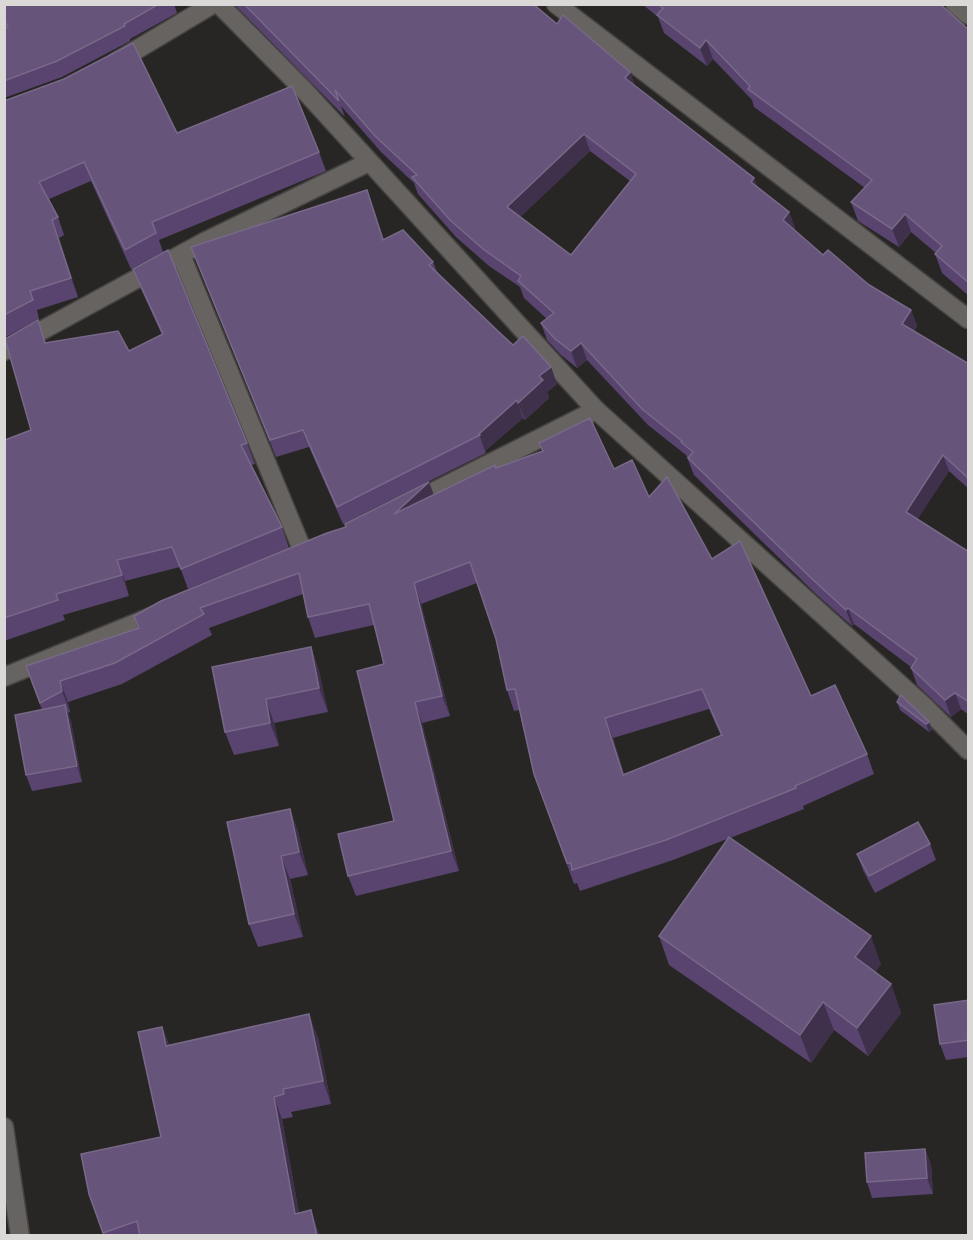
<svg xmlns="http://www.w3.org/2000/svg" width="973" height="1240" font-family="'Noto Sans',sans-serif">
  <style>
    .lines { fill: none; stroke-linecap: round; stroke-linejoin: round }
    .minor-casing { stroke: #464442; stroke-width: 21 }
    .minor { stroke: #666361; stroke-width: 18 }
    .wall { fill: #58446f; fill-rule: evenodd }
    .shaded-wall { fill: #3f314c }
    .building { fill: #66547a; stroke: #786989; stroke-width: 1.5; fill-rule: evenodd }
  </style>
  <rect width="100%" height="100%" fill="#282624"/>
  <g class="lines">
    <defs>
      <g id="minor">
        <path d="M219 4 304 90 596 410 926 708 968 750"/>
        <path d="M556 4 968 319"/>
        <path d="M955 4 968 15"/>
        <path d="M116 62 213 4"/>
        <path d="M181 255 304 554"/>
        <path d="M4 351 206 241 369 162"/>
        <path d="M411 503 596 410"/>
        <path d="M4 677 158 614"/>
        <path d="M4 1127 20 1236"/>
      </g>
    </defs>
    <use href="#minor" class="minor-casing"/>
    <use href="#minor" class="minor"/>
  </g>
  <g class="wall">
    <path d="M4 4H174L177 13 130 39V41L62 77 4 98V29L7 28 4 24Z"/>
    <path d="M234 4H533L557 24 630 72 635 86 754 178 757 187 789 212 795 228 794 230 823 255 911 310 917 326 914 331 969 364V489L949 471 917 519 969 552V715L961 709 951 717 917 685 911 668V667L854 624 852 626 815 593 694 475 686 455 648 425 587 360 577 368 561 355 547 340 541 323 547 319 524 298 520 287 489 266 456 237 418 194 414 183 381 152 341 106 345 117ZM590 151 630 181 571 255 520 217Z"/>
    <path d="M642 4H940L969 30V296L942 273 935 254 936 253 911 232 899 247 858 221 851 202 865 188 754 107 752 100 713 59 707 66 664 33 658 17Z"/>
    <path d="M4 101 177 133 319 152 326 171 159 240 163 252 131 269 91 181 49 199 58 217 64 235 59 238 78 297 37 310 39 319 6 337 4 333Z"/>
    <path d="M367 190 384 240 433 262 437 272 501 334 513 345 551 367 557 384 547 392 549 398 525 420 523 418 485 451 486 453 343 524 309 447 276 457 191 247Z"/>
    <path d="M133 269 247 443 255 464 251 465 282 527 289 548 188 589 180 567 125 581 129 596 63 615 65 620 4 641V438L5 440 31 430 46 343 129 351 162 335 141 289Z"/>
    <path d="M539 443 614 469 649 497 712 559 811 696 867 754 874 774 803 806 804 809 730 838 881 964 875 972 891 984 901 1013 868 1056 834 1030 811 1063 669 965 659 936 727 839 673 860 580 891 577 883 574 884 534 774 519 710 514 711 507 690 496 639 477 583 421 604 450 716 422 723 459 871 356 896 348 876 394 821 384 664 374 625 315 638 308 617 303 594 209 628 212 635 122 684 68 702 70 712 68 713 71 721 82 782 32 791 26 775 42 710 26 666 138 629 134 616 346 528 434 495 496 468 542 451ZM709 709 721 736 624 774 613 738Z"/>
    <path d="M311 647 319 671 328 712 274 723 279 746 234 755 225 732Z"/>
    <path d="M897 702 929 722 932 730 929 732 900 710Z"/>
    <path d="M290 809 298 832 308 875 290 879 303 937 258 947 249 924Z"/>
    <path d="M930 844 936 860 875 893 863 870 857 854Z"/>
    <path d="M969 1000V1057L946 1060 940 1044Z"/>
    <path d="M162 1027 169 1045 318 1037 331 1104 291 1112 293 1117 282 1119 299 1213 319 1233 320 1236H104L89 1194 161 1137Z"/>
    <path d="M925 1149 931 1165 933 1194 872 1198 867 1182Z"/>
  </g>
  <g class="shaded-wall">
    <path d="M706 40 713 59 707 66 700 48Z"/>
    <path d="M630 72 636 88 625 78Z"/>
    <path d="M584 134 590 151 513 224 507 207Z"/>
    <path d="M754 178 760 195 751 182Z"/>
    <path d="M789 212 795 228 789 236 783 220Z"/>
    <path d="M905 214 911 232 899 247 892 229Z"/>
    <path d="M52 220 59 238 78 297 71 278Z"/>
    <path d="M911 310 917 326 908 340 902 324Z"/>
    <path d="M581 343 587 360 577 368 571 351Z"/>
    <path d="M551 367 557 384 547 392 549 398 525 420 518 403 539 376Z"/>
    <path d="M517 400 523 418 485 451 479 434Z"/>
    <path d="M943 455 949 471 912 528 906 512Z"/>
    <path d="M429 482 437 503 394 514Z"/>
    <path d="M117 560 125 581 129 596Z"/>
    <path d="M414 583 421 604 450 716 442 696Z"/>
    <path d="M848 608 854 624 852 626 846 610Z"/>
    <path d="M311 647 319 671 328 712 319 688Z"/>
    <path d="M60 681 68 702 70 712 62 691Z"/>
    <path d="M955 693 961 709 951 717 945 700Z"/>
    <path d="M266 699 274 723 279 746 270 723Z"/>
    <path d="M415 702 422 723 459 871 451 851Z"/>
    <path d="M65 705 71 721 82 782 77 766Z"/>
    <path d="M605 718 613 738 630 795 623 775Z"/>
    <path d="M929 722 932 730 929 732 926 724Z"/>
    <path d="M290 809 298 832 308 875 299 852Z"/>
    <path d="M281 856 290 879 303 937 294 914Z"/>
    <path d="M871 936 881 964 866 986 855 957Z"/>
    <path d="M891 984 901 1013 868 1056 857 1028Z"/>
    <path d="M823 1002 834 1030 811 1063 800 1035Z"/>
    <path d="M309 1014 318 1037 331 1104 323 1081Z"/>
    <path d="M162 1027 170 1049 166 1046Z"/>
    <path d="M274 1097 282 1119 303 1236 295 1214Z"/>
    <path d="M925 1149 931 1165 933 1194 927 1178Z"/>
    <path d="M311 1210 319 1233 320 1236H317Z"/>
  </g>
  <g class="building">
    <path d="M4 4H159L124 24 125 26 57 61 4 81V29L8 27 4 20Z"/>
    <path d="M244 4H533L557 24 563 15 630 72 625 78 754 178 751 182 789 212 783 220 823 255 828 250 869 285 911 310 902 324 969 364V479L943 455 906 512 969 552V702L955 693 945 700 911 668 917 659 848 608 846 610 809 576 688 458 693 452 681 442 682 441 642 409 581 343 571 351 555 339 541 323 554 313 518 281 521 276 483 249 450 220 412 177 417 175 375 136 335 90 339 101ZM584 134 636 174 571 255 507 207Z"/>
    <path d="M658 4H940L969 30V283L935 254 942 246 905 214 892 229 851 202 872 180 748 89 750 86 706 40 700 48 657 15 663 8Z"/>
    <path d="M133 43 177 133 292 86 319 152 152 222 156 233 125 250 84 162 39 182 58 217 52 220 71 278 30 291 33 300 4 315V101L64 79Z"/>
    <path d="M367 190 383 240 403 230 433 262 429 265 501 334 513 345 523 336 551 367 539 376 543 380 518 403 517 400 479 434 480 435 337 507 303 430 270 440 191 247Z"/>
    <path d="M168 250 247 443 241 445 282 527 181 569 172 547 117 560 122 575 56 594 58 600 4 618V438L5 440 31 430 5 339 38 320 45 343 118 331 129 351 163 334 133 269Z"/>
    <path d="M590 418 614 469 632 460 649 497 667 477 712 559 740 541 811 696 835 685 867 754 795 786 796 788 666 840 572 870 571 863H567L534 774 515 689 507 690 496 639 470 562 414 583 442 696 415 702 451 851 348 876 338 834 394 821 357 671 384 664 369 604 308 617 299 573 200 608 204 614 115 663 60 681 62 691 40 703 26 666 139 628 134 616 161 601 327 533 346 527 345 524 429 482 394 514 495 465 496 468 543 451 539 443ZM702 689 722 735 623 775 605 718Z"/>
    <path d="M311 647 319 688 266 699 270 723 225 732 212 667Z"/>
    <path d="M901 695 929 722 926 724 897 702Z"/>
    <path d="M65 705 77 766 26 775 15 715Z"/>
    <path d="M290 809 299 852 281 856 294 914 249 924 227 822Z"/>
    <path d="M918 822 930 844 869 876 857 854Z"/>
    <path d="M729 837 871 936 855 957 891 984 857 1028 823 1002 800 1035 659 936Z"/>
    <path d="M969 1000V1040L940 1044 934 1005Z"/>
    <path d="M309 1014 323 1081 283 1089 284 1094 274 1097 295 1214 311 1210 317 1236H140L137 1221 103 1233 89 1194 81 1154 161 1137 138 1032 162 1027 166 1046Z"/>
    <path d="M925 1149 927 1178 867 1182 865 1153Z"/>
  </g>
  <rect width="973" height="1240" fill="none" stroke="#dbd9d8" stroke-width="12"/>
</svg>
